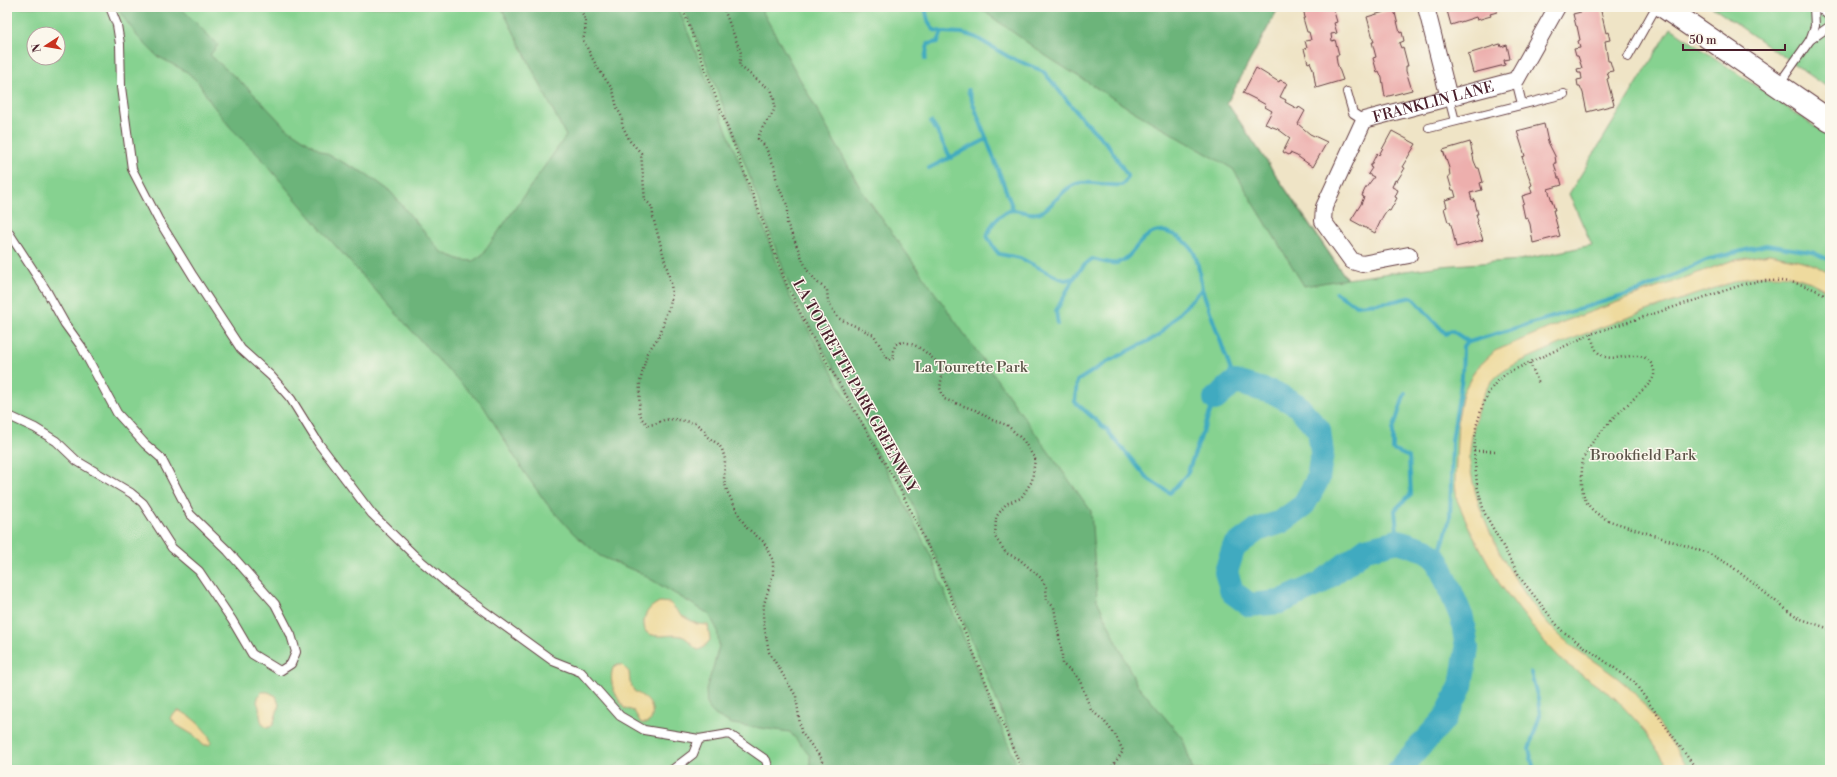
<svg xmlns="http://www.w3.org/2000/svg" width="1837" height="777" font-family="'Libre Bodoni',serif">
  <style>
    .green { fill: #86d290; stroke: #68785e; fill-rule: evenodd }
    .forest { fill: #6cb47a; stroke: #5b6a52 }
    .sand { fill: #eeda9e; stroke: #9c7c64 }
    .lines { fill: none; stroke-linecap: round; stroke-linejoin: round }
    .stream { stroke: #40aac0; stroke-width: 4 }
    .river { stroke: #40aac0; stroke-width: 24 }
    .building { fill: #edafad }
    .lane-casing { stroke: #633d42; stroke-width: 10 }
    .street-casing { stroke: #633d42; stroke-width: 18 }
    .secondary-casing { stroke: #633d42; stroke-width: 24 }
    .path { stroke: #633d42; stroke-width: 2.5; stroke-dasharray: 1 3; stroke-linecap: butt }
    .lane { stroke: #fff; stroke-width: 8 }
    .street { stroke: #fff; stroke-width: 16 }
    .secondary { stroke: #fff; stroke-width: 22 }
    .labels { text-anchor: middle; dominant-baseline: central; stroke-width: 3; stroke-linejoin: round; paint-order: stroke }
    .street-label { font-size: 15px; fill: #4a1f2b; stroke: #fbf7ec }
    .park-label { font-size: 15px; fill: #5c5549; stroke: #fbf7ec }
  </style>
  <rect width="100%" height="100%" fill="#fbf7ec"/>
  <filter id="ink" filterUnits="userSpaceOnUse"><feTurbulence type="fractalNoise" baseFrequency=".025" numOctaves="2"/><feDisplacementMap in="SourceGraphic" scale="8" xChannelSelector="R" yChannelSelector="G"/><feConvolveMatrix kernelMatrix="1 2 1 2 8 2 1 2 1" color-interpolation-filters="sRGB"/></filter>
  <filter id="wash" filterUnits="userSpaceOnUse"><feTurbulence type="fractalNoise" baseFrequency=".012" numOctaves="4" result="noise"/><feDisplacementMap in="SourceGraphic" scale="16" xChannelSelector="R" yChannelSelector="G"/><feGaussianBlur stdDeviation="0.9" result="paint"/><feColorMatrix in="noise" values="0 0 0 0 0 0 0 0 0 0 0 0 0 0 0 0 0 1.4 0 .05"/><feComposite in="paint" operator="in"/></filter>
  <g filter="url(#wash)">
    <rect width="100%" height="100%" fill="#efe4c6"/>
    <g class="green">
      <path d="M7 7H1279L1227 103 1347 279 1441 266 1520 260 1592 245 1569 194 1671 28 1830 137V770H7ZM34 34H58V58H34Z"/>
      <path d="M1712 7H1830V89Z"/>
    </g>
    <g class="forest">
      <path d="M116 7H180L218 45 210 55 252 92 285 127 321 151 368 175 390 191 441 252 461 260 473 261 482 255 566 136 501 7H678L742 169 789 295 896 487 933 560 939 579 1019 770H810V756L790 732 732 724 715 715 707 706 706 689 713 668 719 646 717 629 709 614 640 573 600 556 573 533 547 504 524 472 484 407 428 349 325 234 261 158 230 127 211 103 198 82 187 72 157 56 138 37Z"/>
      <path d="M684 7H760L862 191 1091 511 1097 600 1136 683 1183 739 1193 770H1025L978 655 911 500 817 339 789 285 730 123Z"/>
      <path d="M978 7H1279L1227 103 1346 279 1304 286 1233 169 1133 111 1046 56Z"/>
    </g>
    <g class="sand">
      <path d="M1769 254C1789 258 1812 261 1830 273V293C1802 274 1777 272 1745 278 1680 300 1614 320 1551 348 1534 356 1511 364 1497 376 1484 387 1478 406 1475 422 1472 435 1469 449 1470 463 1475 519 1515 587 1553 629 1572 650 1605 666 1627 686 1651 709 1671 743 1690 770H1671L1641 726 1615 698 1565 663 1542 639 1499 583 1469 527 1457 500 1455 482 1458 418 1463 393 1475 370 1495 351 1563 322 1731 261Z"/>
      <path d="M660 602 670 603 682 616 697 624 708 625 710 640 703 648 698 650C691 646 689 638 681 636 668 633 658 640 646 632 640 618 648 607 660 602Z"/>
      <path d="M618 665H622L629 672 630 682 634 691C646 698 656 704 651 720L647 723H641L634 711 624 708C616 695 608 684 613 668Z"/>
      <path d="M262 692H268L276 696 279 705 273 725 268 728C257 724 262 710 257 702L259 695Z"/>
      <path d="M178 711C188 712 211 733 211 743L209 745H203L195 736 175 724 171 718 175 713Z"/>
    </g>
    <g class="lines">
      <g class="stream">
        <path d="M925 7 928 21 934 30 942 32 962 33 975 37 1009 57 1043 71 1079 115 1109 146 1127 175V179L1122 185C1108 187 1094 181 1080 183 1064 185 1055 205 1041 212 1028 218 1016 204 1003 214 994 220 991 226 987 236L994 248 999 254 1020 258 1057 277 1065 280 1074 278 1084 265 1092 259C1099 261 1110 264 1117 263 1133 258 1136 242 1149 235 1156 230 1164 230 1172 234 1198 244 1198 264 1202 289L1158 336 1107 362 1077 381 1075 402 1107 430 1147 478 1170 493 1187 474 1215 399"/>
        <path d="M925 59 928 44 938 42 942 32"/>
        <path d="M968 90 1013 209"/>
        <path d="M931 122C940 133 943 146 951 158"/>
        <path d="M929 168 987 139"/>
        <path d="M1202 289 1235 382"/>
        <path d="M1336 293 1356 305 1390 302 1412 297 1446 334 1451 330 1469 342"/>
        <path d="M1058 324 1056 311 1074 278"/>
        <path d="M1398 541 1395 510 1411 494 1409 457 1393 450V430L1405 393"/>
        <path d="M1438 561 1450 518 1452 440 1462 377 1463 346 1469 342 1639 291 1706 260 1766 245 1812 252 1830 260"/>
        <path d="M1531 673 1538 699 1540 715 1529 749 1534 770"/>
      </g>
      <path class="river" d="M1215 399 1235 382 1275 393 1297 405 1319 430 1322 453 1318 479 1303 506 1281 522 1257 530 1234 547 1226 572 1232 592 1250 605 1280 602 1319 584 1366 549 1398 541 1426 550 1438 561 1462 618 1467 648 1461 686 1446 717 1399 770"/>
    </g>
    <g id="blocks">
      <g class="building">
        <path d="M1303 7 1333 8 1337 22 1334 23 1337 33 1331 34 1332 41 1335 40 1337 47 1339 55H1336L1337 63 1343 80 1316 88 1313 69 1310 62 1308 63 1304 49 1307 48 1305 41 1311 40 1309 32H1307L1303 18H1305Z"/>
        <path d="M1446 7H1503V8L1497 9V12L1490 14 1491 16 1477 20 1476 17 1451 25Z"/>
        <path d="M1600 7 1606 33 1608 32 1610 40 1605 41 1608 61H1610L1613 71 1607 72 1609 78 1607 79 1614 105 1587 112 1583 93 1580 86H1578L1577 80 1582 79 1581 73H1578L1577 69 1582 68 1578 56H1576L1574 49 1580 48 1578 41 1580 40 1577 26H1576L1573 14Z"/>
        <path d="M1394 9 1400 33 1402 32 1404 41 1399 43 1401 48 1403 47 1408 66H1406V71L1412 90 1385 97 1382 78 1379 71 1377 72 1373 58 1376 57 1372 42H1374L1367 17Z"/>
        <path d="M1500 44 1501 47 1507 45 1510 59 1504 60 1505 65 1473 73 1468 54Z"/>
        <path d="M1256 68 1279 82 1280 80 1287 83 1280 97 1286 100 1285 102 1298 109 1299 107 1305 111 1298 124 1310 134 1327 142 1313 167 1297 156 1290 153 1289 155 1283 152 1290 138 1278 129 1265 124 1272 111 1265 107 1266 105 1259 101 1243 93Z"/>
        <path d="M1544 124 1548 142 1555 156 1556 163H1554L1558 178H1560L1562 185 1548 189 1555 210H1553L1555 218 1560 236 1533 243 1530 224 1527 217 1525 218 1522 204 1524 203 1522 196 1532 193 1530 186 1532 185 1522 157 1525 156 1517 131Z"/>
        <path d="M1392 131 1416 144 1402 167 1405 168 1397 181 1395 180 1392 187 1398 190 1395 197 1397 198 1390 211 1387 210 1383 216 1375 233 1351 220 1361 204 1364 197 1362 196 1365 189 1374 177 1368 174 1372 168 1370 167 1377 153 1379 155Z"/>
        <path d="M1470 142 1474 161 1477 168H1479L1483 182 1480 183 1482 190 1470 193 1472 200 1474 199 1478 214H1476L1478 221 1477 222 1483 240 1456 247 1452 228 1450 222H1448L1444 208 1447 207 1445 200 1456 197 1454 190H1452L1448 176H1450L1449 168 1443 150Z"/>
      </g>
    </g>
  </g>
  <g filter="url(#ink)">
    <use href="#blocks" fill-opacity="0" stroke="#633d42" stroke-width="1"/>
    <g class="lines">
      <defs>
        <g id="lane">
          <path d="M110 7 117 25 120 44 121 87 132 169 158 219 193 276 241 349 271 376 291 399 319 444 372 514 415 556 455 590 553 661 581 672 620 716 644 730 699 739 693 754 672 770"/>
          <path d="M1819 7 1830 17"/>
          <path d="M1810 40 1830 26"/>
          <path d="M1628 57 1656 7"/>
          <path d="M1516 80 1522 104"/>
          <path d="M1779 84 1810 40 1815 26 1814 7"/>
          <path d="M1347 92 1353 113 1364 120"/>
          <path d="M1449 98 1455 121"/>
          <path d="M1429 128 1564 94"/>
          <path d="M7 230 46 290 65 324 81 346 117 413 145 444 161 458 190 514 228 551 275 604 291 635 296 652 291 664 280 671 252 654 232 620 199 571 172 548 143 503 131 493 77 461 56 441 35 428 7 415"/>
          <path d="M699 739 729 734 766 760 769 770"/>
        </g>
        <g id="street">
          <path d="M1426 7 1449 98"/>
          <path id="s1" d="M1409 255 1362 264 1352 261 1323 221 1324 207 1364 120 1516 80 1557 7"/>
        </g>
        <path id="secondary" d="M1664 7 1830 121"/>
      </defs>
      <use href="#lane" class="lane-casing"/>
      <use href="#street" class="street-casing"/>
      <use href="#secondary" class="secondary-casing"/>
      <g class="path">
        <path d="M578 7C587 18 587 26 583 40L597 67 613 90 617 108 622 117V125L630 141 641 153 645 201C652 204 653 210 653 217L671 283 672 294 670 306 666 314 660 335 647 353 640 382 639 411 642 419 648 425 655 424 664 420 674 419 695 423 704 430 706 436 718 444 722 449 725 459 724 480 727 491 740 517 747 528 764 542 773 561V574L764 604 763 619 769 652 796 696 801 732 822 759V770"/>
        <path d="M682 7 786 283 809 331 900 489 939 569 1022 770"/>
        <path d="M723 7 741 53 739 66C752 74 757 82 771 89 782 119 764 114 758 139L765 146 774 166 777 183 787 205V223L807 270 818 283 827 290 828 302 838 318 874 335 888 360 894 358 893 351 896 344C913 337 932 357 943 369L940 388 944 399 978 411 992 420 1007 425 1023 440 1035 459 1032 481 1021 498 1006 504 996 517 995 537 1006 553 1019 559 1041 578 1046 587 1047 601 1054 607 1062 654V664L1072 671 1080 681 1091 710 1104 721 1116 736 1123 751 1110 770"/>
        <path d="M1591 334C1593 341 1594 350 1600 354 1615 366 1643 344 1653 367 1656 374 1653 379 1649 384 1630 403 1594 433 1584 457 1581 466 1582 476 1582 485 1583 504 1594 514 1610 521L1708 553 1730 565 1788 611 1801 619 1830 629"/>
        <path d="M1530 363 1539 384"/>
        <path d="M1474 451H1497"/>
        <path d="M1697 770 1634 682 1561 630 1521 579 1484 512 1477 485 1474 453 1476 427 1482 407 1489 392 1497 381 1507 373 1591 334 1748 283C1782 278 1800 281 1830 297"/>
      </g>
      <use href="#lane" class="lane"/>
      <use href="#street" class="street"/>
      <use href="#secondary" class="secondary"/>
    </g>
  </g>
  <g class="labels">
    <g class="street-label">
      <text stroke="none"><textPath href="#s1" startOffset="289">FRANKLIN LANE</textPath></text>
      <text transform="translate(855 386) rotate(61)">LA TOURETTE PARK GREENWAY</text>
    </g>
    <g class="park-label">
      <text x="971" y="367">La Tourette Park</text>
      <text x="1643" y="455">Brookfield Park</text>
    </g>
  </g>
  <rect width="1837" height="777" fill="none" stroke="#fbf7ec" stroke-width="24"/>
  <g transform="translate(46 46) rotate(258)"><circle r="19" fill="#fbf7ec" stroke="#b4a19f"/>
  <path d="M0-3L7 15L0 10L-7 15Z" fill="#c8321e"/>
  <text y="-6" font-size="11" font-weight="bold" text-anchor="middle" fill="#4a1f2b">N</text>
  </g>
  <path d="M1683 44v6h102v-6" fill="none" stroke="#4a1f2b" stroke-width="2"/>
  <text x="1689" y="44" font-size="12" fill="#4a1f2b" stroke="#fbf7ec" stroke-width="3" paint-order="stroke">50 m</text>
</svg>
